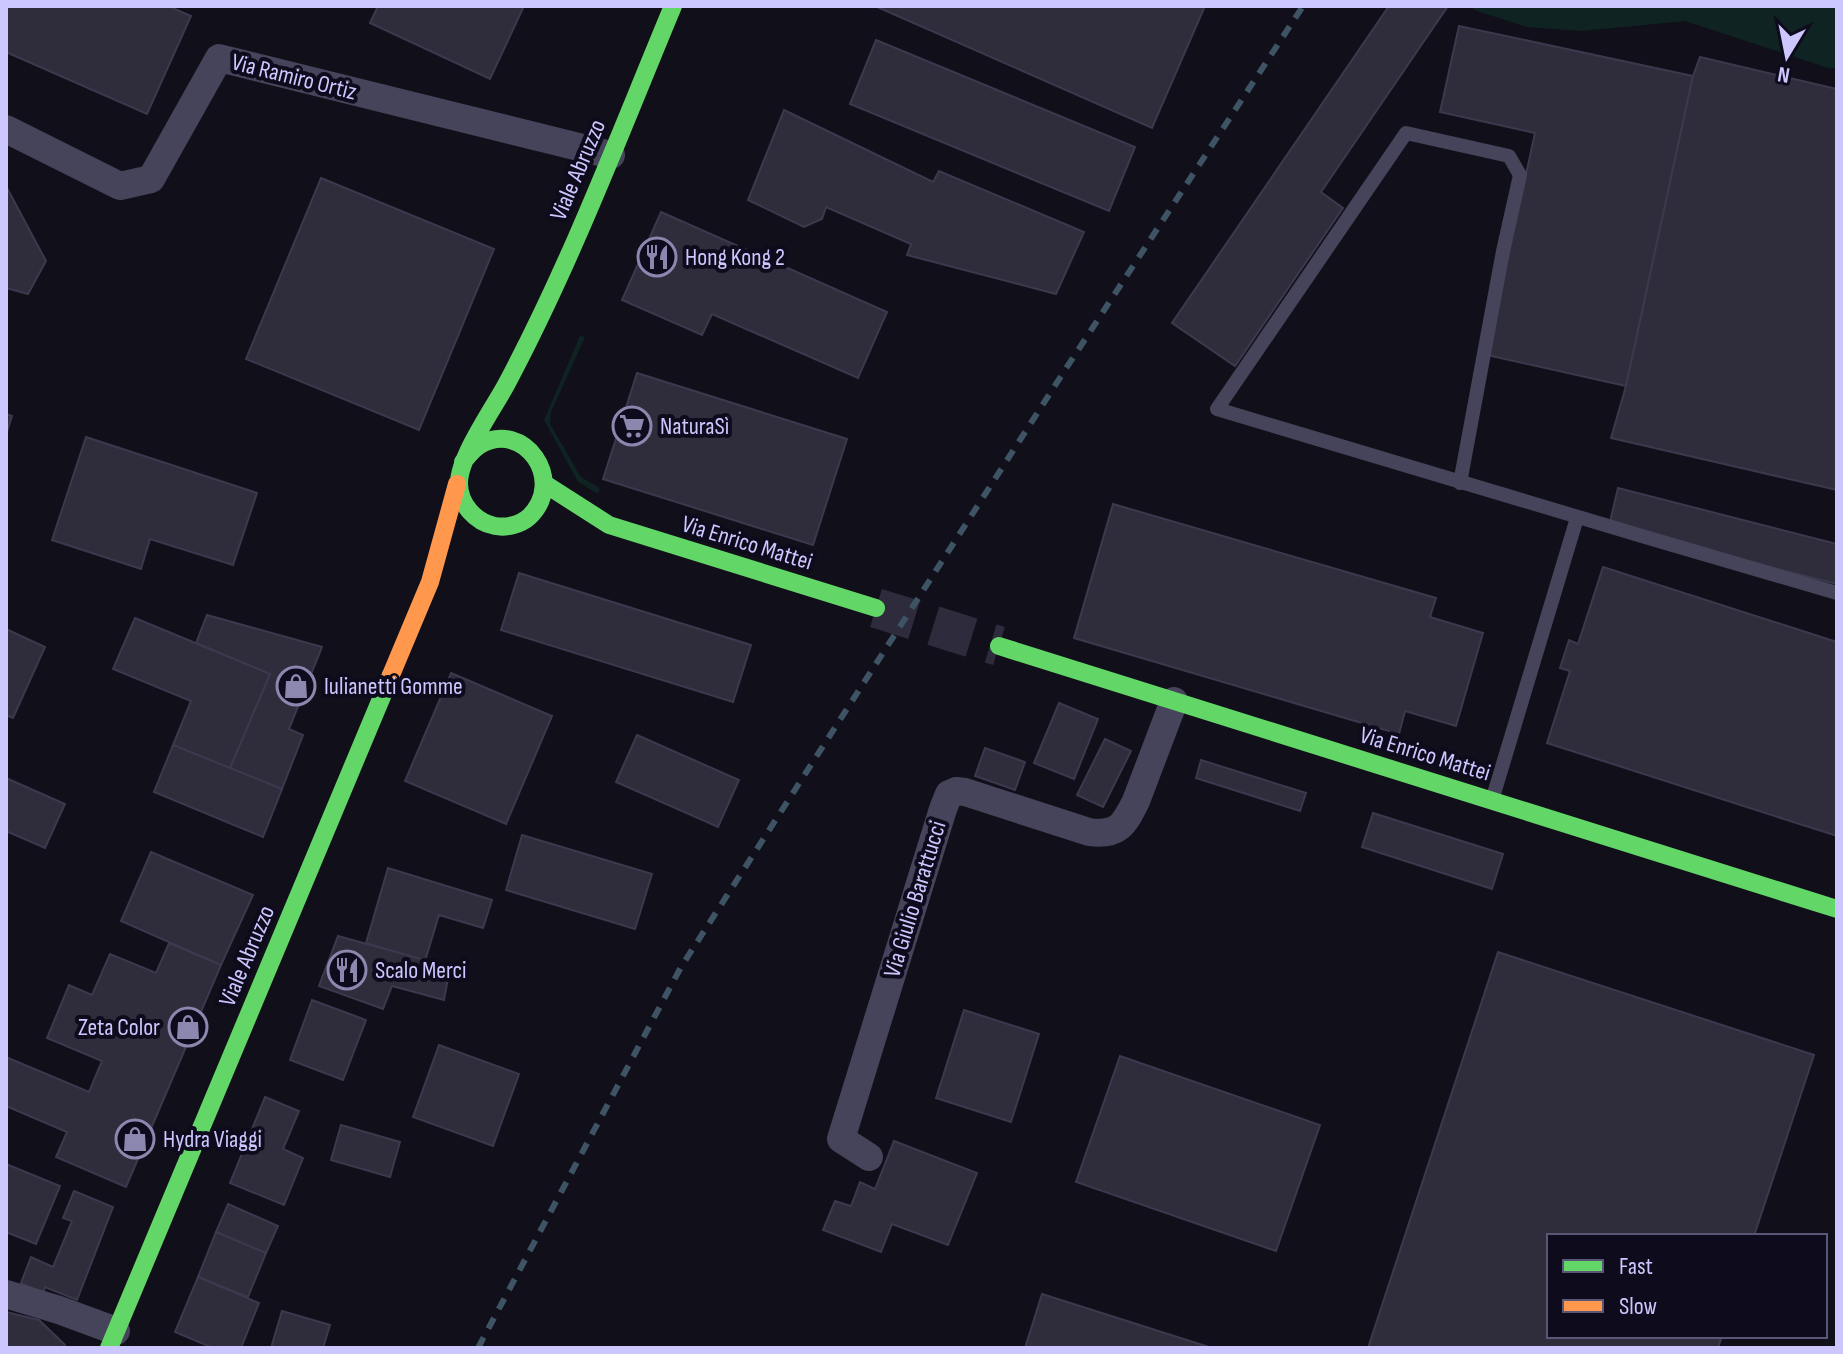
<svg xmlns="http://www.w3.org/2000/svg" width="1843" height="1354" font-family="'Sofia Sans Condensed',sans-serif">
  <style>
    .green { fill: #0f2323 }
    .building { fill: #2f2c3c; stroke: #3c394e; stroke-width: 2 }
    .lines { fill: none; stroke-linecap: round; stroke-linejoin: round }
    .secondary-tunnel { stroke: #2d2b3c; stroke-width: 40; stroke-dasharray: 40 20; stroke-linecap: butt }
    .lane { stroke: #45445a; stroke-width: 14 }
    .street { stroke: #45445a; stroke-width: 28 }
    .fast { stroke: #63d668; stroke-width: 18 }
    .slow { stroke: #ff974d; stroke-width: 18 }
    .rail { stroke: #3e5363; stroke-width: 6; stroke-dasharray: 12 10; stroke-linecap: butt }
    .labels { text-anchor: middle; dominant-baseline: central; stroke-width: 8; stroke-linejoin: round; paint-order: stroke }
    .street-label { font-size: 24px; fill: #cdc7ff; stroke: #0e0b1d }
    .poi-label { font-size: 24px; fill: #cdc7ff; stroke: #0e0b1d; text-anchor: start }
  </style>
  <rect width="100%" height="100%" fill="#110f19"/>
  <g class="green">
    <path d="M1469 6H1837V68H1828L1685 21 1582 31 1527 27 1477 11Z"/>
    <path d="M580 336 585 337 551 412 550 424 581 477 600 488 598 494 578 482 544 420Z"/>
  </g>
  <g class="building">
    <path d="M6 6H168L191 16 147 114 6 52Z"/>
    <path d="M378 6H524L490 79 370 23Z"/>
    <path d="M875 6H1205L1152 128Z"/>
    <path d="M1389 6H1448L1321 192 1343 208 1235 366 1172 323Z"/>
    <path d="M1459 26 1693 76 1626 386 1487 355 1535 133 1440 112Z"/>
    <path d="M876 40 1135 147 1109 211 850 104Z"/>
    <path d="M1700 57 1837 89V490L1611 438 1626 386 1693 76Z"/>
    <path d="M784 110 933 182 939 171 1084 232 1056 294 907 255 911 244 826 207 822 219 804 227 748 200Z"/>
    <path d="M321 178 494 249 419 430 246 359Z"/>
    <path d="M6 186 46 261 28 294 6 288Z"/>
    <path d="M661 212 887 312 858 378 712 314 702 335 622 300Z"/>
    <path d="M637 373 847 439 813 545 603 479Z"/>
    <path d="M6 414 12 416 6 435Z"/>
    <path d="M86 437 257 493 233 565 150 539 141 569 52 540Z"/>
    <path d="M1618 488 1837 544V584L1609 526Z"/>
    <path d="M1113 504 1436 598 1430 617 1483 633 1456 726 1405 711 1399 734 1074 638Z"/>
    <path d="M1603 567 1837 642V836L1547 743 1570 671 1560 668 1569 640 1578 644Z"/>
    <path d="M519 573 751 645 733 702 501 630Z"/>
    <path d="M207 615 322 647 289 729 303 735 282 789 230 768 270 674 196 643Z"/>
    <path d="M135 618 270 674 230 768 173 745 191 701 113 669Z"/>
    <path d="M6 629 45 647 13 718 6 715Z"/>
    <path d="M451 673 552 716 506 824 405 781Z"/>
    <path d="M1059 703 1098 719 1074 779 1034 763Z"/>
    <path d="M637 735 739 780 718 827 616 782Z"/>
    <path d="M1105 739 1131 751 1103 807 1077 795Z"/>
    <path d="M173 745 282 789 263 837 154 792Z"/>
    <path d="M985 748 1025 762 1015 790 975 776Z"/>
    <path d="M1201 760 1306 793 1300 811 1196 778Z"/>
    <path d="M6 778 65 804 45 848 6 831Z"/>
    <path d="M1373 813 1503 854 1492 889 1362 847Z"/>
    <path d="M522 835 652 874 635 929 506 890Z"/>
    <path d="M151 852 253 895 221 965 121 921Z"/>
    <path d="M388 868 492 900 483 928 439 915 425 961 366 943Z"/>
    <path d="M338 936 450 967 444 1000 392 986 383 1009 319 986Z"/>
    <path d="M169 943 221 965 126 1187 56 1157 67 1132 6 1106V1057L89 1092 102 1061 47 1038 69 985 92 995 110 954 156 973Z"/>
    <path d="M1498 952 1814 1055 1754 1236H1549V1336H1722L1718 1348H1368Z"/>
    <path d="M312 1000 366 1020 343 1080 290 1060Z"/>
    <path d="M964 1010 1039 1034 1011 1122 936 1098Z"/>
    <path d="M439 1045 519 1074 493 1146 413 1117Z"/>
    <path d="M1120 1056 1320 1125 1276 1251 1076 1182Z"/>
    <path d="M265 1097 299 1111 283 1149 303 1158 284 1205 230 1183Z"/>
    <path d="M341 1125 400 1142 390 1177 331 1160Z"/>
    <path d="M894 1141 977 1173 948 1245 892 1224 881 1252 823 1230 835 1201 851 1206 860 1182 875 1189Z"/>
    <path d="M6 1164 60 1186 36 1244 6 1232Z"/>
    <path d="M74 1191 113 1207 77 1300 45 1287 43 1293 21 1283 31 1257 53 1267 72 1221 63 1218Z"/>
    <path d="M228 1204 278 1226 266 1253 216 1232Z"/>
    <path d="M216 1232 266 1253 248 1297 198 1277Z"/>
    <path d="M198 1277 259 1303 241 1348H213L175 1332Z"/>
    <path d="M1042 1294 1212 1348H1025Z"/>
    <path d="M282 1311 330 1325 323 1348H271Z"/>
    <path d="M6 1312 39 1320 65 1345 63 1348H6Z"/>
  </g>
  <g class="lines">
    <path class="secondary-tunnel" d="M876 608 999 646"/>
    <g class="lane">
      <path d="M1460 483 1503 251 1520 175 1509 156 1406 133 1217 409C1424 472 1630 533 1837 593"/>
      <path d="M1493 797 1577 518"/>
    </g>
    <g class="street">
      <path d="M6 129 120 186 151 179 219 58 611 155"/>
      <path d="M869 1157 841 1139 943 809 949 794 956 791 965 792 1089 832C1118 836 1124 825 1136 801L1174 701"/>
      <path d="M6 1294 59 1310 116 1331"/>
    </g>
    <g class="fast">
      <path d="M463 462C468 456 473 449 480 445 524 419 567 481 529 517 520 525 506 528 495 526 475 522 459 504 459 483 459 457 493 409 506 385 571 263 620 133 673 6"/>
      <path d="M545 484 609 525 876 608"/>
      <path d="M999 646 1837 909"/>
      <path d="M109 1348 391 675"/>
    </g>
    <path class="slow" d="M391 675 430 582 457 484"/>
    <path class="rail" d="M478 1348 681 967 1065 370 1303 6"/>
  </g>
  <defs>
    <symbol id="restaurant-ring" viewBox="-11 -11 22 22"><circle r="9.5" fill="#0e0b1d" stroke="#8b87ae" stroke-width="1.5"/><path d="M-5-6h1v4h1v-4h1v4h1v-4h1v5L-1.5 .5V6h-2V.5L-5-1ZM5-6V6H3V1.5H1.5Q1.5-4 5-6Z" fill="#8b87ae"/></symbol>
    <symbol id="supermarket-ring" viewBox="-11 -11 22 22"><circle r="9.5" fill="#0e0b1d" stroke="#8b87ae" stroke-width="1.5"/><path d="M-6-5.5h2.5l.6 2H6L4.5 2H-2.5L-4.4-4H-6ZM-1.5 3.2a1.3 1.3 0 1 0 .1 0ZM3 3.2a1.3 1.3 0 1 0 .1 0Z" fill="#8b87ae"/></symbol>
    <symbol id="shop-ring" viewBox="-11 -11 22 22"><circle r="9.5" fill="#0e0b1d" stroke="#8b87ae" stroke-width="1.5"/><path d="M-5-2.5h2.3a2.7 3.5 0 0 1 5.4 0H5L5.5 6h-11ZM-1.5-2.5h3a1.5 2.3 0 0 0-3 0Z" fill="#8b87ae"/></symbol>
  </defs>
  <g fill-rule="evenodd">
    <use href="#restaurant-ring" x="635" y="235" width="44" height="44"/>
    <use href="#supermarket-ring" x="610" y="404" width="44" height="44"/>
    <use href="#shop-ring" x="274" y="664" width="44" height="44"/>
    <use href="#restaurant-ring" x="325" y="948" width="44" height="44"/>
    <use href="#shop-ring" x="166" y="1005" width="44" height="44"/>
    <use href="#shop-ring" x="113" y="1117" width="44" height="44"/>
  </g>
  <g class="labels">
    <g class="street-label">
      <text transform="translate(294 77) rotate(14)">Via Ramiro Ortiz</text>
      <text transform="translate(578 170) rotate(-67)">Viale Abruzzo</text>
      <text transform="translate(747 543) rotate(17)">Via Enrico Mattei</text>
      <text transform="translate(1425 754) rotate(17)">Via Enrico Mattei</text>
      <text transform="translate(915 899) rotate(-73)">Via Giulio Barattucci</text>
      <text transform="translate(247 956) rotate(-67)">Viale Abruzzo</text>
    </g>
    <g class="poi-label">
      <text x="685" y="257">Hong Kong 2</text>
      <text x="660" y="426">NaturaSì</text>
      <text x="324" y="686">Iulianetti Gomme</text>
      <text x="375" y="970">Scalo Merci</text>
      <text x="160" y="1027" text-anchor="end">Zeta Color</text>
      <text x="163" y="1139">Hydra Viaggi</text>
    </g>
  </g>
  <rect width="1843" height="1354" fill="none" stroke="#cdc7ff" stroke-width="16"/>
  <rect x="1547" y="1234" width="280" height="104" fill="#0e0b1d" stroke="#5a5677" stroke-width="2"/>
  <rect x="1563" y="1260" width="40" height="12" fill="#63d668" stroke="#5a5677" stroke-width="2"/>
  <text x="1619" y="1274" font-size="24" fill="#cdc7ff">Fast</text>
  <rect x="1563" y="1300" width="40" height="12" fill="#ff974d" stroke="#5a5677" stroke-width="2"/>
  <text x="1619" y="1314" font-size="24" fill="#cdc7ff">Slow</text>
  <g transform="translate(1787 56) rotate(190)" stroke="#0e0b1d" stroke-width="6" paint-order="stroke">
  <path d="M0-6L14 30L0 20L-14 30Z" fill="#cdc7ff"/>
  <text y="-12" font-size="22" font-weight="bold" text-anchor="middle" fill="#cdc7ff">N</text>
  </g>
</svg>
